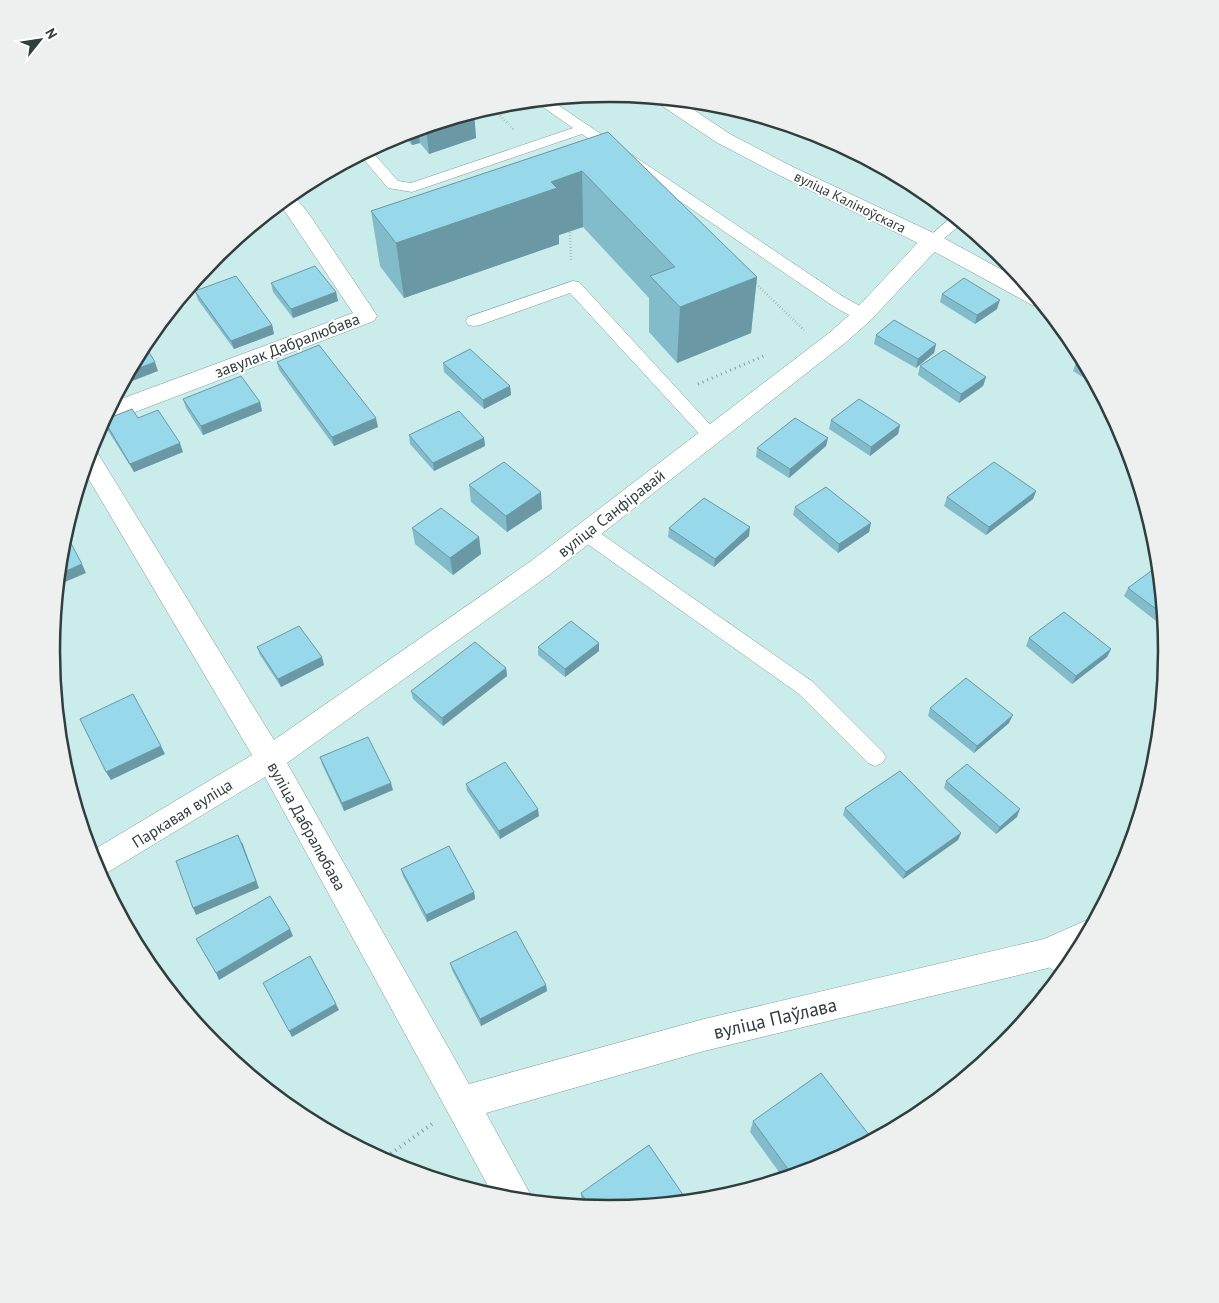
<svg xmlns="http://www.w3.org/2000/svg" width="1219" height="1303" font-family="'PT Sans',sans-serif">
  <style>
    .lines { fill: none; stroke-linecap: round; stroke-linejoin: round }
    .service-casing { stroke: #7c9d9c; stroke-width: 1 }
    .minor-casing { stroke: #7c9d9c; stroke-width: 1 }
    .secondary-casing { stroke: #7c9d9c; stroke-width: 1 }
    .path-far2 { stroke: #839d9c; stroke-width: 2.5; stroke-dasharray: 0.5 2.5; stroke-linecap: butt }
    .path-far1 { stroke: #839d9c; stroke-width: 3; stroke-dasharray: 1 4; stroke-linecap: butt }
    .path { stroke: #839d9c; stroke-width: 4; stroke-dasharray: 1 4.5; stroke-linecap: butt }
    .service { fill: #fff; fill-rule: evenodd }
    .minor { fill: #fff; fill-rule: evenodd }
    .secondary { fill: #fff; fill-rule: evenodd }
    .wall { fill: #82bbc9 }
    .shaded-wall { fill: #6a98a4 }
    .building { fill: #97d9ea; stroke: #6a98a4 }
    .labels { text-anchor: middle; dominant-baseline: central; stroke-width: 4; stroke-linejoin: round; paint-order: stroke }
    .far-street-label { font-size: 14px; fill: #303e3e; stroke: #fff }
    .street-label { font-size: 16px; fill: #303e3e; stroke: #fff }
    .near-street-label { font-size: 19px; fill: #303e3e; stroke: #fff }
    .rim { fill: none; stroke: #303e3e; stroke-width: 2.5 }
  </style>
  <rect width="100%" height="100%" fill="#caedec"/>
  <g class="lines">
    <defs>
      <g id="service">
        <path d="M549 99 842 296 869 311 871 315 869 319C856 322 841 310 830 304L582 134 412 192 388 188 360 155 370 149 398 181 411 183 573 128 534 101Z"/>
        <path d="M954 215 963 223 937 244H927L924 241 927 238Z"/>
        <path d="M573 281 579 282 717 432 720 436 717 440 711 442 705 440 570 293 480 325 474 326 468 325 466 321 468 317Z"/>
        <path d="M586 526 593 528 813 682 882 751 886 757 882 763 875 766 868 763 799 694 579 538 577 533 579 528Z"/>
        <path d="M1048 942 1056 945 1075 959 1062 976 1040 961 1036 953 1040 945Z"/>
      </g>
      <g id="minor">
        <path d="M292 193 309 214 374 311 377 316 374 321 114 420 103 421 113 402 353 313 280 204Z"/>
        <path d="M932 234 940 236 943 241 940 246 871 320 845 343 549 575 287 763 469 1084 704 1019 1044 939 1089 919 1095 922 1077 955 1048 968 704 1051 486 1113 534 1201 494 1197 265 777 100 877 90 852 252 755 84 471 90 450 97 452 274 740 531 561 829 333 855 310 924 236Z"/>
      </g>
      <path id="secondary" d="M654 98 679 100 730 134 791 166 940 236 1026 283 1045 306 1040 307 1032 305 924 246 777 174 716 142 656 102Z"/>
    </defs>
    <use href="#service" class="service-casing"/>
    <use href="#minor" class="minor-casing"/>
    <use href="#secondary" class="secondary-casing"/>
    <g class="path-far2">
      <path d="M492 107 514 130"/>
      <path d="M839 144 934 207"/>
      <path d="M570 232 571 262"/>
      <path d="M754 282 804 330"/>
    </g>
    <path class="path-far1" d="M698 384 766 355"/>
    <g class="path">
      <path d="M1036 1007 1040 989"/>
      <path d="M382 1160 432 1124"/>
    </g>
    <use href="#service" class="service"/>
    <use href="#minor" class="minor"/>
    <use href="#secondary" class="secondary"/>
  </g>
  <g class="wall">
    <path d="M474 112 476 138 429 154 420 143 412 145 402 134Z"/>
    <path d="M608 132 757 277 751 333 677 363 649 332V298L583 227 559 235V244L404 298 380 266 371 211Z"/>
    <path d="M904 179 920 188 922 189 904 180Z"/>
    <path d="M271 283 336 292 338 301 293 318 273 292Z"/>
    <path d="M195 291 272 325 274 334 234 349 198 300Z"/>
    <path d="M942 294 997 309 975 324 940 302Z"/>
    <path d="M876 335 936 344 934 353 916 368 874 344Z"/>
    <path d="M1082 358 1098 387 1073 371 1076 362Z"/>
    <path d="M277 362 378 427 334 446 279 370Z"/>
    <path d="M443 363 510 386 511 395 484 409 444 372Z"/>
    <path d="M920 366 986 377 983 386 959 403 918 375Z"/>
    <path d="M183 399 260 402 262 411 203 435 186 408Z"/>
    <path d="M138 418 183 452 134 472 107 429 104 420Z"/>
    <path d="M831 420 900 425 898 434 870 456 829 429Z"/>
    <path d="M409 435 484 438 485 446 434 471 410 444Z"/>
    <path d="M828 438 826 446 789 478 756 457 757 448Z"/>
    <path d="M469 485 542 509 507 532 471 502Z"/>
    <path d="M1036 491 1033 499 986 535 944 506 947 497Z"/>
    <path d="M795 507 871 523 869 532 838 553 793 515Z"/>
    <path d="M412 528 479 537 481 554 453 575 415 544Z"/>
    <path d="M669 528 749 536 714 567 668 537Z"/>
    <path d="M1161 578 1165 628 1124 596 1128 588Z"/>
    <path d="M1029 638 1111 649 1107 657 1072 684 1026 646Z"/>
    <path d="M599 643V651L565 677 538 655V647Z"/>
    <path d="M257 647 324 665 281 687 260 655Z"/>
    <path d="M506 668 507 676 443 726 413 699 411 691Z"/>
    <path d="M930 708 1009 723 974 753 928 716Z"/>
    <path d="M320 757 393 790 344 811 322 764Z"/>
    <path d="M946 781 1017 817 996 834 944 788Z"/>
    <path d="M466 784 539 816 500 839 467 791Z"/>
    <path d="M845 808 961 833 958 840 903 879 843 815Z"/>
    <path d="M401 869 474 892 475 899 427 922 403 876Z"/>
    <path d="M450 963 546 985 547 991 481 1026 452 970Z"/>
    <path d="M753 1121 823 1167 784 1179 750 1132Z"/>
    <path d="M581 1193 609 1210 588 1208 581 1198Z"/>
  </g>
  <g class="shaded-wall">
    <path d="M474 112 476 138 429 154 426 127Z"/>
    <path d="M418 129 420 143 412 145 410 131Z"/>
    <path d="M582 171 583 227 559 235V244L404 298 396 243 551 182Z"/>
    <path d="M757 277 751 333 677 363 680 307Z"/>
    <path d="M336 292 338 301 293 318 291 309Z"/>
    <path d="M1000 300 997 309 975 324 977 315Z"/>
    <path d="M272 325 274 334 234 349 231 341Z"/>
    <path d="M936 344 934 353 916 368 918 359Z"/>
    <path d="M155 362 158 371 122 385 129 372Z"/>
    <path d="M986 377 983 386 959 403 961 394Z"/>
    <path d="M510 386 511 395 484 409 483 400Z"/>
    <path d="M260 402 262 411 203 435 201 426Z"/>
    <path d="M376 418 378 427 334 446 332 437Z"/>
    <path d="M900 425 898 434 870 456 871 447Z"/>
    <path d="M484 438 485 446 434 471 433 463Z"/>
    <path d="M828 438 826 446 789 478 790 469Z"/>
    <path d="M180 443 183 452 134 472 130 464Z"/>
    <path d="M1036 491 1033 499 986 535 989 527Z"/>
    <path d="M541 492 542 509 507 532 506 516Z"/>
    <path d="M871 523 869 532 838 553 839 544Z"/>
    <path d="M750 527 749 536 714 567 715 559Z"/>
    <path d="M479 537 481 554 453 575 450 558Z"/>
    <path d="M82 564 86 573 58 585 59 574Z"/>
    <path d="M599 643V651L565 677V669Z"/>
    <path d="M1111 649 1107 657 1072 684 1076 676Z"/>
    <path d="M322 657 324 665 281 687 278 679Z"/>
    <path d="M506 668 507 676 443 726 442 718Z"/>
    <path d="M1013 715 1009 723 974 753 977 746Z"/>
    <path d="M161 746 165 754 111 780 106 772Z"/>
    <path d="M391 783 393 790 344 811 342 803Z"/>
    <path d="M538 809 539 816 500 839 499 831Z"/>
    <path d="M1020 809 1017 817 996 834 1000 827Z"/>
    <path d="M961 833 958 840 903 879 906 872Z"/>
    <path d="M242 842 259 888 196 915 193 908Z"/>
    <path d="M474 892 475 899 427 922 426 915Z"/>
    <path d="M290 929 293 936 219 980 216 973Z"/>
    <path d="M546 985 547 991 481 1026 480 1019Z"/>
    <path d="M336 1004 339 1010 292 1037 289 1031Z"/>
  </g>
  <g class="building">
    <path d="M608 132 757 277 680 307 650 276 675 267 582 171 551 182 557 188 396 243 371 211Z"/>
    <path d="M315 266 336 292 291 309 271 283Z"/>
    <path d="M236 276 272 325 231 341 195 291Z"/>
    <path d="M964 278 1000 300 977 315 942 294Z"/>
    <path d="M894 320 936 344 918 359 876 335Z"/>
    <path d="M144 344 155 362 129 372Z"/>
    <path d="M319 345 376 418 332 437 277 362Z"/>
    <path d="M470 349 510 386 483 400 443 363Z"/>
    <path d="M944 350 986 377 961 394 920 366Z"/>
    <path d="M1082 358 1089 370 1076 362Z"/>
    <path d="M241 376 260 402 201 426 183 399Z"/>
    <path d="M859 399 900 425 871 447 831 420Z"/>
    <path d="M132 409 138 418 158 410 180 443 130 464 104 420Z"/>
    <path d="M459 411 484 438 433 463 409 435Z"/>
    <path d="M795 418 828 438 790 469 757 448Z"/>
    <path d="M504 462 541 492 506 516 469 485Z"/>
    <path d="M994 462 1036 491 989 527 947 497Z"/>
    <path d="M826 487 871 523 839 544 795 507Z"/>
    <path d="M704 498 750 527 715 559 669 528Z"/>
    <path d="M441 508 479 537 450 558 412 528Z"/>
    <path d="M65 532 82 564 59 574 62 542Z"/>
    <path d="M1151 571 1161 578 1164 615 1128 588Z"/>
    <path d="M1064 612 1111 649 1076 676 1029 638Z"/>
    <path d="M571 621 599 643 565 669 538 647Z"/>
    <path d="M299 626 322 657 278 679 257 647Z"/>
    <path d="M475 642 506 668 442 718 411 691Z"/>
    <path d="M966 678 1013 715 977 746 930 708Z"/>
    <path d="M133 694 161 746 106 772 80 719Z"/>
    <path d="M368 737 391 783 342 803 320 757Z"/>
    <path d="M505 762 538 809 499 831 466 784Z"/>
    <path d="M967 764 1020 809 1000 827 946 781Z"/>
    <path d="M900 771 961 833 906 872 845 808Z"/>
    <path d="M238 835 256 881 193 908 176 861Z"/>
    <path d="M449 846 474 892 426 915 401 869Z"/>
    <path d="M270 896 290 929 216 973 196 939Z"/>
    <path d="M516 931 546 985 480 1019 450 963Z"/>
    <path d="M310 956 336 1004 289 1031 263 983Z"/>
    <path d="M821 1073 873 1140 823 1167 793 1176 753 1121Z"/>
    <path d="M649 1145 688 1202 609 1210 591 1208 581 1193Z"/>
  </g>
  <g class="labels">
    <g class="far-street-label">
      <text transform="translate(850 202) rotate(26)">вуліца Каліноўскага</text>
    </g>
    <g class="street-label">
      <text transform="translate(287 345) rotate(-21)">завулак Дабралюбава</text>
      <text transform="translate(611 513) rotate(-38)">вуліца Санфіравай</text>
      <text transform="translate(182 813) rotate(-32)">Паркавая вуліца</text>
      <text transform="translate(307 826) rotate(61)">вуліца Дабралюбава</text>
    </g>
    <g class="near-street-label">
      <text transform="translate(775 1018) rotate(-13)">вуліца Паўлава</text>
    </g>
  </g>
  <path d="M0 0H1219V1303H0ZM60 651a549 549 0 1 1 1098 0a549 549 0 1 1-1098 0Z" fill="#eef0f0" fill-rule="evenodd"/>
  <path class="rim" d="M60 651a549 549 0 1 1 1098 0a549 549 0 1 1-1098 0Z"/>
  <g transform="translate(40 40) rotate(60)" stroke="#ffffff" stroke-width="4" paint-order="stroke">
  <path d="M0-4L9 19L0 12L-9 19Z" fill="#303e3e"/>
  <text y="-8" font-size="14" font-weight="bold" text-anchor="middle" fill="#303e3e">N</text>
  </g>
</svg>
